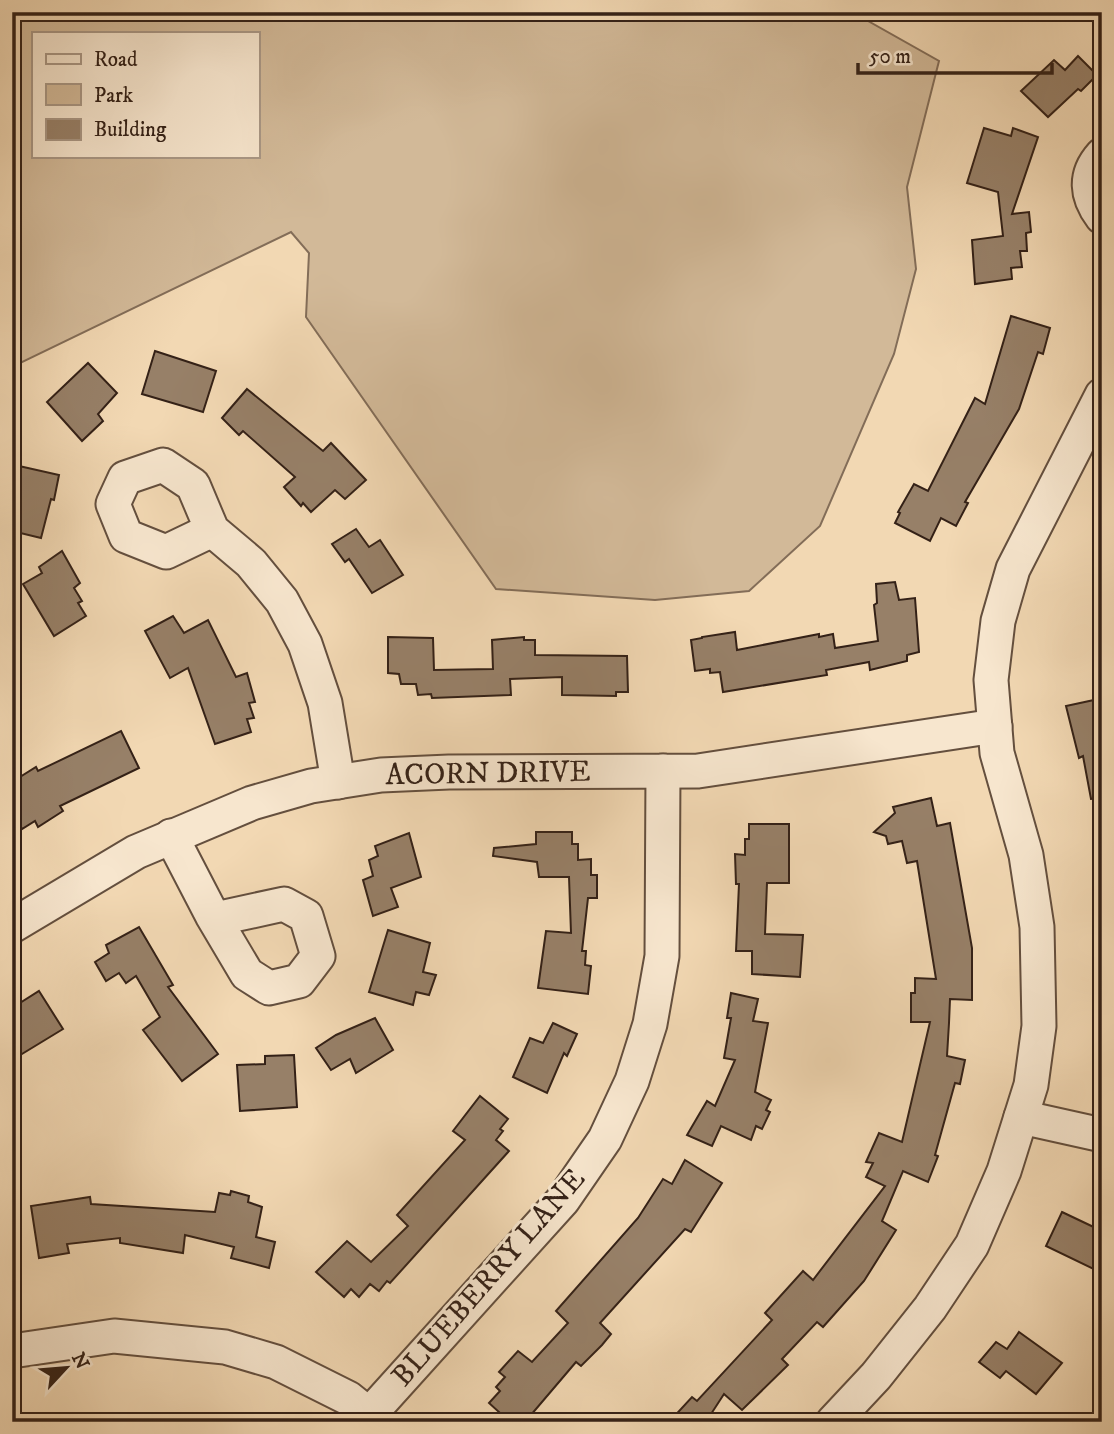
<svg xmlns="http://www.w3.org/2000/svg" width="1114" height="1434" font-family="'IM FELL DW Pica',serif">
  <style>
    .green { fill: #d2b998; stroke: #836d58; stroke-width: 2; fill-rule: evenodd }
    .building { fill: #978068; stroke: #342117; stroke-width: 2 }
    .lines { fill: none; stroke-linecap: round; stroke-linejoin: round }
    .minor-casing { stroke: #644f3e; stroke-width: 37 }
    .minor { stroke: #f7e6ce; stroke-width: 33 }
    .labels { text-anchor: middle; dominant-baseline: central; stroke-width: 6; stroke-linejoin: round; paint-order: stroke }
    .street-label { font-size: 30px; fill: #342117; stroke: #f7e6ce }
  </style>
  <rect width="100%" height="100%" fill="#f2d8b3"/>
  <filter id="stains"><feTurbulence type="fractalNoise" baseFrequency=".00286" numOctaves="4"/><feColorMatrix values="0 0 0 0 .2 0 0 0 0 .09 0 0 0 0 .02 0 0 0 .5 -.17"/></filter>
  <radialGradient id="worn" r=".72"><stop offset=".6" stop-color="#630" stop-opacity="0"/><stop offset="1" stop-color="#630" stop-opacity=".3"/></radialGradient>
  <path class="green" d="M12 12H852L939 61 907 187 916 269 894 354 820 526 749 591 655 600 496 589 306 317 309 253 291 232 12 367ZM33 33H257V156H33Z"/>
  <g class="building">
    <path d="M1078 56 1097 75 1081 91 1078 89 1048 117 1021 91 1054 60 1065 70Z"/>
    <path d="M984 128 1011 136 1013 128 1038 137 1012 214 1029 212 1031 232 1026 233 1027 251H1020L1022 267 1011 268 1012 279 975 284 972 240 1003 236 998 192 967 183Z"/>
    <path d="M1011 316 1050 328 1043 354 1038 352 1019 409 965 502 968 503 956 526 941 518 930 541 895 523 900 513 898 512 914 484 928 491 975 398 985 404Z"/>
    <path d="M155 351 216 371 203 412 142 394Z"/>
    <path d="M88 363 117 393 98 414 103 421 82 441 47 402Z"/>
    <path d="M247 389 323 451 331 443 366 480 345 499 335 490 311 512 303 503 301 506 284 487 295 477 243 431 239 435 222 418Z"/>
    <path d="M19 466 59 475 54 500 51 499 41 538 12 531V492Z"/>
    <path d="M356 529 369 547 380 540 403 575 372 593 349 559 345 562 332 544Z"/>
    <path d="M62 551 80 583 74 588 82 601 78 603 86 616 54 636 23 584 42 573 39 567Z"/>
    <path d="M895 582 899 600 915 598 919 652 907 655V661L870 670 869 662 826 670 827 675 723 692 720 672 710 673V669L695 671 691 640 702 638V637L735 632 737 650 819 634V637L833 634 835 648 878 641 874 605 877 603 876 584Z"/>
    <path d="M173 616 184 633 208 620 236 677 247 673 255 702 249 703 254 718 247 719 251 732 215 744 188 668 170 678 145 631Z"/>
    <path d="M388 637 433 638 434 670 493 669 492 640 524 637V640H535V655L627 656 628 692H616V696L562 695V677L510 679 511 695 432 698 431 694 418 695 416 684H401L399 674 388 673Z"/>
    <path d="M1094 700 1098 721 1102 720V798L1091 799 1083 756 1079 758 1066 706Z"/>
    <path d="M121 731 139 768 60 806 63 811 38 827 35 821 22 829 19 823 12 827V782L36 767 38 771Z"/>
    <path d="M931 798 937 826 950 823 972 948V1000L950 999 949 1023 947 1056 965 1060 960 1084 955 1083 935 1155 938 1156 928 1182 903 1171 882 1221 896 1230 864 1281 823 1327 817 1322 782 1359 788 1365 742 1410 724 1394 711 1414 719 1422H669L692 1397 697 1401 772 1320 765 1313 803 1271 813 1280 885 1186 866 1177 873 1163 866 1162 879 1133 902 1142 930 1022H911V993H915V978L936 979 917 861 907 863 902 841 888 844 886 836 874 832 895 813 893 807Z"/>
    <path d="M749 824H789V883H767L765 934 803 935 800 977 752 974V951H736L739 884H736L735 854 745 855V839H749Z"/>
    <path d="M536 832H572V844H578V860L591 859V875H597V898H588L582 951H586L585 965 591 966 588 994 538 988 546 931 571 933 569 877H539L537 862 493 856 494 848 536 844Z"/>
    <path d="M409 833 421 877 391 888 398 907 373 916 363 880 373 876 369 860 378 856 375 846Z"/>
    <path d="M139 927 173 985 168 987 218 1054 182 1081 143 1030 160 1017 136 976 126 983 119 973 106 981 95 962 109 953 106 945Z"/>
    <path d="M388 930 430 943 423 972 436 975 429 995 416 992 413 1005 369 992Z"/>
    <path d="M39 991 63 1029 12 1060V1008Z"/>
    <path d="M731 993 758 999 753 1021 768 1023 755 1092 771 1100 766 1110 770 1112 762 1129 756 1126 751 1140 721 1126 712 1146 687 1135 707 1101 715 1106 735 1060 724 1058 731 1018H727Z"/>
    <path d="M375 1018 393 1050 356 1073 350 1059 331 1070 316 1048 336 1035Z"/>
    <path d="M553 1023 577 1034 567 1056 564 1053 547 1093 513 1077 530 1038 543 1043Z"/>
    <path d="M294 1055 297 1107 240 1111 237 1065 265 1064V1056Z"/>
    <path d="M480 1096 508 1119 500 1129 503 1131 496 1140 509 1151 390 1283 387 1281 379 1291 370 1284 359 1297 351 1289 344 1297 316 1272 347 1241 371 1262 408 1226 397 1215 465 1140 453 1131Z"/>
    <path d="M685 1160 722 1183 691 1232 685 1229 600 1323 611 1334 602 1345 581 1366 576 1362 525 1422H510L489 1403 500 1391 496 1387 505 1377 499 1372 518 1351 532 1362 568 1323 556 1311 638 1218 663 1179 672 1184Z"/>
    <path d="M231 1191 249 1196 248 1202 262 1207 256 1237 275 1242 269 1268 231 1258 234 1247 185 1235 183 1253 120 1243V1238L67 1244 69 1253 39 1258 31 1206 90 1197 91 1204 215 1212 219 1193 230 1195Z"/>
    <path d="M1062 1212 1102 1231V1273L1046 1246Z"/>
    <path d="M1019 1332 1062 1363 1036 1394 1006 1371 1000 1378 979 1362 996 1342 1007 1349Z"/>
  </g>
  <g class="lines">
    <defs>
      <g id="minor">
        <path d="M1102 155C1084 175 1086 196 1102 217"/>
        <path d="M212 530 166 552 126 536 113 504 125 478 163 465 193 485 212 530 251 563 282 601 305 644 325 703 338 782"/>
        <path d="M171 836 212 915 247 974 269 988 299 981 318 956 306 916 284 904 215 919"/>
        <path d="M12 926 136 852 252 803 311 786 381 775 449 772 698 771 995 726"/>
        <path d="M1021 1117 1102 1135"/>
        <path d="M12 1351 114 1336 225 1347 276 1362 348 1398 378 1422"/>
        <path d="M369 1415 563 1200 605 1139 632 1081 650 1024 662 956 663 771"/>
        <path d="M833 1422 876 1376 930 1308 972 1245 1004 1171 1031 1085 1039 1026 1037 927 1026 855 997 753 991 680 998 621 1013 569 1102 395"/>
      </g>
    </defs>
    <use href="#minor" class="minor-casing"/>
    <use href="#minor" class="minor"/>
  </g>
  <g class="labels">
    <g class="street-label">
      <text transform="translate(488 774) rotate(-1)">ACORN DRIVE</text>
      <text transform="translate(489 1278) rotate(-49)">BLUEBERRY LANE</text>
    </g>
  </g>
  <rect width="1114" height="1434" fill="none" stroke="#f2d8b3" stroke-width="42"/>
  <rect x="14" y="14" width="1086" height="1406" fill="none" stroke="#342117" stroke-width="3.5"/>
  <rect x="21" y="21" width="1072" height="1392" fill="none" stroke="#342117" stroke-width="2"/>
  <rect x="32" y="32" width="228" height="126" fill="#f7e6ce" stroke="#a99785" stroke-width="2"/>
  <rect x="46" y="54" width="35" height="10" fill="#f7e6ce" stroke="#a99785" stroke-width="2"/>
  <text x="94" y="66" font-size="21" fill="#342117">Road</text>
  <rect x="46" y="84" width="35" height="21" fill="#d2b998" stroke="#a99785" stroke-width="2"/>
  <text x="94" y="102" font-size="21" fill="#342117">Park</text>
  <rect x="46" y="119" width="35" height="21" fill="#978068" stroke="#a99785" stroke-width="2"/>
  <text x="94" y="136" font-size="21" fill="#342117">Building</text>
  <g transform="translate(66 1368) rotate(64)" stroke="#f7e6ce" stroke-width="5" paint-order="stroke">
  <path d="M0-5L12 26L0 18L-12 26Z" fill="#342117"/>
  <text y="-10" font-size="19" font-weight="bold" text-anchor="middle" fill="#342117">N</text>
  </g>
  <path d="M858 63v10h194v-10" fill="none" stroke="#342117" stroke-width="3.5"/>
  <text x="869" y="63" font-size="21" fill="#342117" stroke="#f7e6ce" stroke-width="5" paint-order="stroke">50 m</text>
  <rect width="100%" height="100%" filter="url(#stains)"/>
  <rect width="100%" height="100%" fill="url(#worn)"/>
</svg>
